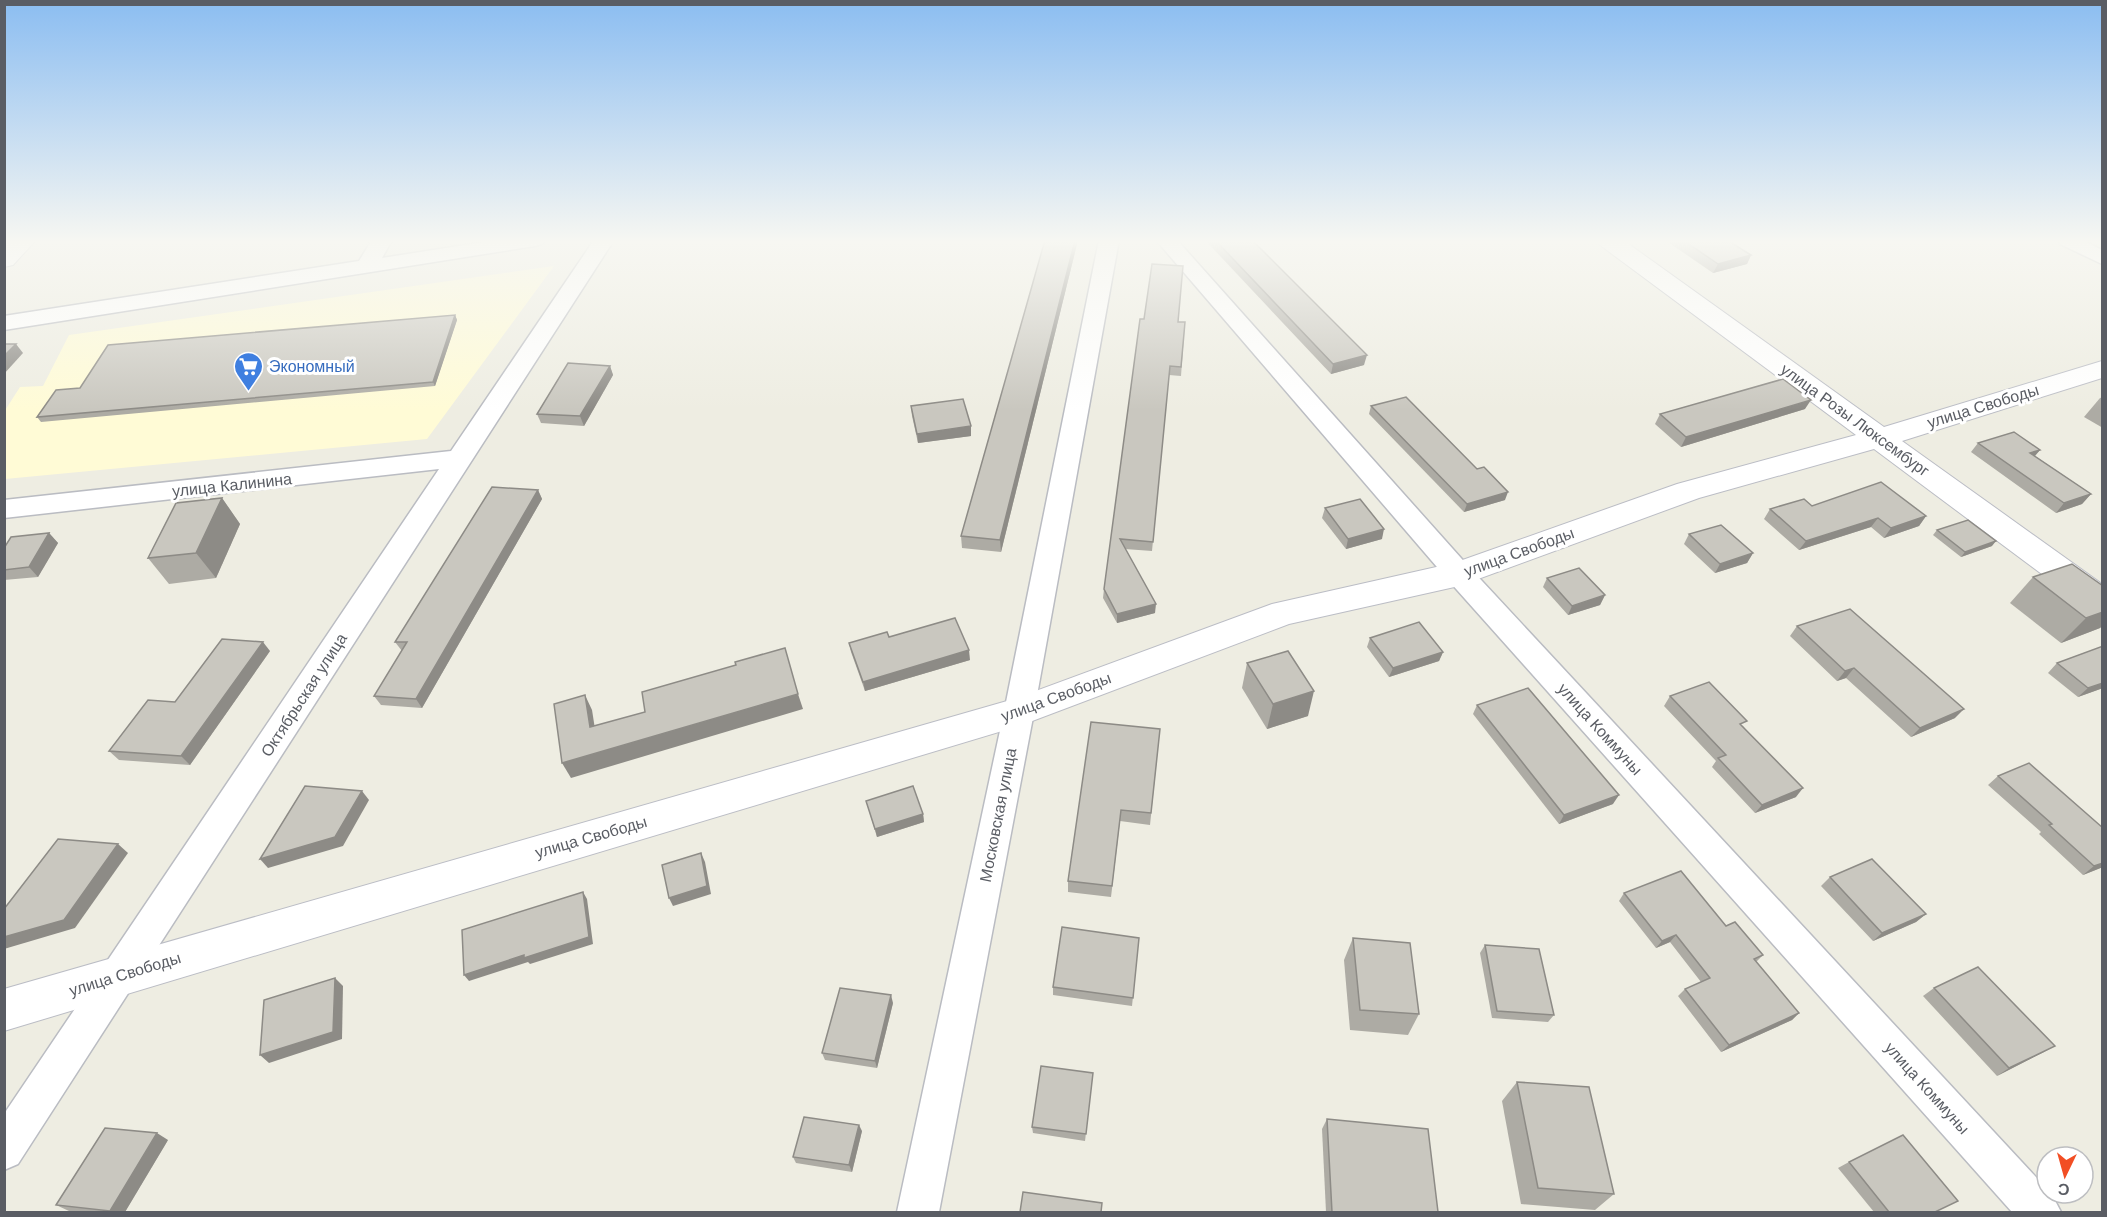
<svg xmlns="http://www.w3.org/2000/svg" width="2107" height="1217" font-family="Helvetica,sans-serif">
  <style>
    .commercial { fill: #fffbd6 }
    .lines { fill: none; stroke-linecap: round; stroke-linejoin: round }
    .street-casing { stroke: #babcc2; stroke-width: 3 }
    .secondary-casing { stroke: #bbbdc5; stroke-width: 2 }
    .street { fill: #fff; fill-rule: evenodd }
    .secondary { fill: #fff; fill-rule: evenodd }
    .wall { fill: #adaba4 }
    .shaded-wall { fill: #8d8b86 }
    .building { fill: #c9c7bf; stroke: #8d8b86; stroke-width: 1.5 }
    .labels { text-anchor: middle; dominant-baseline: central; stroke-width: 6; stroke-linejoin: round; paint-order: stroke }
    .shop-label { font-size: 16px; fill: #366cbe; stroke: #fff; text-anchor: start }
    .street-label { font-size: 16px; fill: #5a5d64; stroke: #fff }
  </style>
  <rect width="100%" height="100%" fill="#eeede2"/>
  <path class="commercial" d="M554 266 427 439 5 479 4 412 20 387 43 386 69 335Z"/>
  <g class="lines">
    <defs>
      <g id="street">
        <path d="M372 240H392L382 258 497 240H545L542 244 535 246 4 330V316L359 261Z"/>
        <path d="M594 240H614L18 1164 4 1170V1114L439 469 4 518V500L451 451Z"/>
        <path d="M1099 240H1119L1034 712 939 1212H897L1004 712Z"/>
        <path d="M1156 240H1177L1469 567 2047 1189V1193H2051L2061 1212H2012L1449 581Z"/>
        <path d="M2057 240H2082L2102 250V264L2060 244Z"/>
      </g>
      <g id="secondary">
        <path d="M11 240H36L13 265 4 267V246Z"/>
        <path d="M1596 240H1623L1884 427 2102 361V378L1902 441 2102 584V613L2090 610 1874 449 1699 498 1459 586 1289 624 1019 726 4 1031V989L1014 699 1272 604 1454 563 1677 484 1856 435 1600 245Z"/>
      </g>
    </defs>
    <use href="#street" class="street-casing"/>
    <use href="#secondary" class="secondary-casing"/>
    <use href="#street" class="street"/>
    <use href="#secondary" class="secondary"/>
  </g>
  <g class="wall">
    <path d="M1045 240H1078L1001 552 962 548 961 536Z"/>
    <path d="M1205 240H1252L1364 365 1331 374Z"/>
    <path d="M1665 240H1727L1751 255 1747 264 1713 273Z"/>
    <path d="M455 315 457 320 435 386 41 422 37 417 80 388Z"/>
    <path d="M1178 322H1185L1181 376 1169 375 1152 551 1125 549 1155 613 1117 623 1103 598 1104 589Z"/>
    <path d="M610 366 613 375 584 426 541 423 537 414Z"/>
    <path d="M2103 397V428L2084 417 2100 398Z"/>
    <path d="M911 406 971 426V436L918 443 912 416Z"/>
    <path d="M1371 406 1505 500 1464 512 1369 414Z"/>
    <path d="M1805 409 1681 447 1655 424 1660 414Z"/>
    <path d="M1978 443 2040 450 2035 456 2091 494 2082 504 2056 513 1971 452Z"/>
    <path d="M538 490 542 499 422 708 381 705 374 696 402 651 395 642Z"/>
    <path d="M222 498 240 524 216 578 169 584 148 558Z"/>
    <path d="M1812 506 1926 516 1919 526 1884 538 1871 527 1799 550 1764 519 1770 509Z"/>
    <path d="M1325 508 1382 539 1346 549 1322 518Z"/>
    <path d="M1937 530 1992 546 1961 557 1933 535Z"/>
    <path d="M49 533 58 543 38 577 4 580V548Z"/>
    <path d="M1689 534 1753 553 1747 563 1715 573 1684 544Z"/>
    <path d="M2033 577 2103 586V625L2100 628 2061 643 2010 603Z"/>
    <path d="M1547 578 1605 595 1600 605 1568 615 1543 587Z"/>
    <path d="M1797 626 1955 718 1911 737 1846 678 1837 681 1790 636Z"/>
    <path d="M889 637 970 660 865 691 851 652 849 643Z"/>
    <path d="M1370 638 1443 652 1439 661 1389 677 1367 647Z"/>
    <path d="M2103 646V688L2078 697 2048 673 2057 663Z"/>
    <path d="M270 651 190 765 119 760 109 751 175 702Z"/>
    <path d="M1247 663 1308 716 1267 729 1242 688Z"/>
    <path d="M1670 696 1743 726 1796 797 1755 813 1712 767 1716 761 1664 706Z"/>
    <path d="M1477 705 1613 804 1559 824 1473 714Z"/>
    <path d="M1160 729 1150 825 1120 821 1111 897 1068 892V881Z"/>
    <path d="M1998 776 2103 828V867L2083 875 2039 834 2041 832 1988 785Z"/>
    <path d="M866 801 923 814 924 822 877 837Z"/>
    <path d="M1830 877 1926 914 1916 922 1873 941 1821 886Z"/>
    <path d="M1624 893 1726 926 1763 955 1756 962 1799 1013 1792 1020 1721 1052 1678 996 1685 989 1701 982 1670 942 1656 948 1619 901Z"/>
    <path d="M1139 938 1132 1006 1053 995V987Z"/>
    <path d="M1353 938 1419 1014 1408 1035 1350 1030 1344 960Z"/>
    <path d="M1485 945 1554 1015 1548 1022 1492 1018 1480 953Z"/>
    <path d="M1934 988 2055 1046 2042 1053 1997 1076 1923 996Z"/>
    <path d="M893 1003 877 1068 825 1060 822 1053Z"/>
    <path d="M1093 1073 1085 1141 1033 1133 1032 1127Z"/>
    <path d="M1517 1082 1614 1194 1595 1210 1521 1204 1502 1101Z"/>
    <path d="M1327 1119 1438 1212H1326L1322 1129Z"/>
    <path d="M862 1131 852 1172 796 1163 793 1157Z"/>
    <path d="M168 1140 125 1212H85L69 1211 56 1205Z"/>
    <path d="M1849 1162 1935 1212H1874L1838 1168Z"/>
  </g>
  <g class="shaded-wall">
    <path d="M1075 240H1078L1001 552 1000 540Z"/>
    <path d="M1751 255 1747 264 1713 273 1718 264Z"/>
    <path d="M455 315 457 320 435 386 433 382Z"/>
    <path d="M16 344 23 353 4 374V356Z"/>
    <path d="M1367 355 1364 365 1331 374 1333 364Z"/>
    <path d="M610 366 613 375 584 426 580 416Z"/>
    <path d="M1811 400 1805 409 1681 447 1686 437Z"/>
    <path d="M971 426V436L918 443 917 434Z"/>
    <path d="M2040 450 2032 459 2030 453Z"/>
    <path d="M538 490 542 499 422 708 416 699Z"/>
    <path d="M1508 492 1505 500 1464 512 1467 504Z"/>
    <path d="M2091 494 2082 504 2056 513 2064 503Z"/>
    <path d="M222 498 240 524 216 578 196 553Z"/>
    <path d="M1926 516 1919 526 1884 538 1891 528Z"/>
    <path d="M1878 518 1871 527 1799 550 1806 541Z"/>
    <path d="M1384 529 1382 539 1346 549 1348 539Z"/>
    <path d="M49 533 58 543 38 577 29 567Z"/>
    <path d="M1996 541 1992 546 1961 557 1965 552Z"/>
    <path d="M1753 553 1747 563 1715 573 1720 564Z"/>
    <path d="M1605 595 1600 605 1568 615 1572 606Z"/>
    <path d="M1156 604 1155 613 1117 623V614Z"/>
    <path d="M2103 612V625L2100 628 2061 643 2086 618Z"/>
    <path d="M263 642 270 651 190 765 181 756Z"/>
    <path d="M969 650 970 660 865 691 863 682Z"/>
    <path d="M1443 652 1439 661 1389 677 1393 668Z"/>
    <path d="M1854 668 1846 678 1837 681 1845 671Z"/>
    <path d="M2103 683V688L2078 697 2088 688Z"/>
    <path d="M1314 691 1308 716 1267 729 1273 704Z"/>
    <path d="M798 694 803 709 571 778 562 763Z"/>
    <path d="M585 695 592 710 597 742 590 727Z"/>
    <path d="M1964 709 1955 718 1911 737 1920 728Z"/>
    <path d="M1803 788 1796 797 1755 813 1762 805Z"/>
    <path d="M362 791 369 800 343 846 268 868 260 859Z"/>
    <path d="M1619 795 1613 804 1559 824 1564 815Z"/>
    <path d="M923 814 924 822 877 837 875 829Z"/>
    <path d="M118 844 128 853 75 928 4 949V937Z"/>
    <path d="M701 853 705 862 711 894 673 906 669 898Z"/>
    <path d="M2103 863V867L2083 875 2094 866Z"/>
    <path d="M583 892 587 899 593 944 530 964 528 962 469 981 464 975Z"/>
    <path d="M1926 914 1916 922 1873 941 1882 933Z"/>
    <path d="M1676 935 1670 942 1656 948 1662 941Z"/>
    <path d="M335 978 343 986 342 1039 269 1063 260 1055Z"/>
    <path d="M891 995 893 1003 877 1068 875 1061Z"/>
    <path d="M1799 1013 1792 1020 1721 1052 1729 1045Z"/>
    <path d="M2055 1046 2042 1053 1997 1076 2009 1068Z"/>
    <path d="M859 1125 862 1131 852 1172 849 1165Z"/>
    <path d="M157 1133 168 1140 125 1212H113L110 1211Z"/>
  </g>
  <g class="building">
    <path d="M1045 240H1075L1000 540 961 536Z"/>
    <path d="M1215 240H1252L1367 355 1333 364Z"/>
    <path d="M1683 240H1727L1751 255 1718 264Z"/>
    <path d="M1152 264 1183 266 1178 322H1185L1181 367 1170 366 1153 542 1120 539 1156 604 1117 614 1104 589 1140 319H1144Z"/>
    <path d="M455 315 433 382 37 417 56 390 80 388 108 345Z"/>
    <path d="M4 344H16L4 356Z"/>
    <path d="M568 363 610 366 580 416 537 414Z"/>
    <path d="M1783 379 1811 400 1686 437 1660 414Z"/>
    <path d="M1406 397 1477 469 1484 467 1508 492 1467 504 1371 406Z"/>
    <path d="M963 399 971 426 917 434 911 406Z"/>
    <path d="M2014 432 2040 450 2030 453 2091 494 2064 503 1978 443Z"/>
    <path d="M1881 482 1926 516 1891 528 1878 518 1806 541 1770 509 1804 499 1812 506Z"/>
    <path d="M492 487 538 490 416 699 374 696 407 642H395Z"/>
    <path d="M222 498 196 553 148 558 176 503Z"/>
    <path d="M1360 499 1384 529 1348 539 1325 508Z"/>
    <path d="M1968 520 1996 541 1965 552 1937 530Z"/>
    <path d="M1721 525 1753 553 1720 564 1689 534Z"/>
    <path d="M49 533 29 567 4 570V548L11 537Z"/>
    <path d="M2072 564 2103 586V612L2086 618 2033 577Z"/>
    <path d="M1579 568 1605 595 1572 606 1547 578Z"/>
    <path d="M1850 609 1964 709 1920 728 1854 668 1845 671 1797 626Z"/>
    <path d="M955 618 969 650 863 682 849 643 887 632 889 637Z"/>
    <path d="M1419 622 1443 652 1393 668 1370 638Z"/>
    <path d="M222 639 263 642 181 756 109 751 148 700 175 702Z"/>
    <path d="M2103 646V683L2088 688 2057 663Z"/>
    <path d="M785 648 798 694 562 763 554 704 585 695 590 727 645 712 642 692 736 665 735 662Z"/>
    <path d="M1288 651 1314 691 1273 704 1247 663Z"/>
    <path d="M1709 682 1747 721 1740 724 1803 788 1762 805 1718 758 1726 755 1670 696Z"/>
    <path d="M1528 688 1619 795 1564 815 1477 705Z"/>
    <path d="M1091 722 1160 729 1151 813 1121 810 1112 886 1068 881Z"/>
    <path d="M2029 763 2103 828V863L2094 866 2049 825 2052 824 1998 776Z"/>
    <path d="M305 786 362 791 335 837 260 859Z"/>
    <path d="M913 786 923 814 875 829 866 801Z"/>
    <path d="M58 839 118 844 64 920 4 937V909Z"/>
    <path d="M701 853 707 886 669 898 662 865Z"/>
    <path d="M1872 859 1926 914 1882 933 1830 877Z"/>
    <path d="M1681 871 1726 926 1735 922 1763 955 1754 959 1799 1013 1729 1045 1685 989 1710 978 1676 935 1662 941 1624 893Z"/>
    <path d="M583 892 589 937 524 958V955L464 975 462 930Z"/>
    <path d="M1062 927 1139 938 1133 998 1053 987Z"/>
    <path d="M1353 938 1410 943 1419 1014 1360 1010Z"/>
    <path d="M1485 945 1539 949 1554 1015 1497 1011Z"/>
    <path d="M1978 967 2055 1046 2009 1068 1934 988Z"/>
    <path d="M335 978 333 1032 260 1055 264 1000Z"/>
    <path d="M840 988 891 995 875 1061 822 1053Z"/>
    <path d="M1041 1066 1093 1073 1086 1134 1032 1127Z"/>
    <path d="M1517 1082 1589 1087 1614 1194 1538 1188Z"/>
    <path d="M804 1117 859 1125 849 1165 793 1157Z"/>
    <path d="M1327 1119 1428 1129 1438 1212H1332Z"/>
    <path d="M105 1128 157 1133 110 1211 56 1205Z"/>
    <path d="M1903 1135 1958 1201 1935 1212H1889L1849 1162Z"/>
    <path d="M1023 1192 1102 1203 1101 1212H1020Z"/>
  </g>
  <linearGradient id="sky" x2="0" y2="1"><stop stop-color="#8bbdf1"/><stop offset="0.59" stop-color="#f7f7f2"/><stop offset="1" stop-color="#f7f7f2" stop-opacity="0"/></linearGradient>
  <rect width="2107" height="410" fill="url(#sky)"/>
  <defs>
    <symbol id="supermarket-pin" viewBox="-11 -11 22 30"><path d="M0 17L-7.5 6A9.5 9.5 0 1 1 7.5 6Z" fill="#3f7fe0" stroke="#fff"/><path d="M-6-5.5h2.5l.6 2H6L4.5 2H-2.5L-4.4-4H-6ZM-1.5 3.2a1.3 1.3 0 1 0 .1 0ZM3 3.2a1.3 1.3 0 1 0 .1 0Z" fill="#fff"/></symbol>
  </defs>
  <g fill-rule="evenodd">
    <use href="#supermarket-pin" x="232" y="350" width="33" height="45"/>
  </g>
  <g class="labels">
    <g class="shop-label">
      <text x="269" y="366">Экономный</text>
    </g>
    <g class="street-label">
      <text transform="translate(1983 406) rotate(-17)">улица Свободы</text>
      <text transform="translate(1855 420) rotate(36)">улица Розы Люксембург</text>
      <text transform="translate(232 485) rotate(-6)">улица Калинина</text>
      <text transform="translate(1519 552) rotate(-20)">улица Свободы</text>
      <text transform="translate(304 695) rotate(-57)">Октябрьская улица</text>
      <text transform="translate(1056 697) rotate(-20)">улица Свободы</text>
      <text transform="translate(1600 729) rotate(48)">улица Коммуны</text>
      <text transform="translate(998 815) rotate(-79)">Московская улица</text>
      <text transform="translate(591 837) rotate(-16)">улица Свободы</text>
      <text transform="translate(125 974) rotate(-17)">улица Свободы</text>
      <text transform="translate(1927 1088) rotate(48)">улица Коммуны</text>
    </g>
  </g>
  <rect width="2107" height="1217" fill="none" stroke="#5a5d64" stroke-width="12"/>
  <g transform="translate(2065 1175) rotate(185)"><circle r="28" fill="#ffffff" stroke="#bdbec1" stroke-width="1.5"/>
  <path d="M0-4.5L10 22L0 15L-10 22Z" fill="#f24e24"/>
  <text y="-9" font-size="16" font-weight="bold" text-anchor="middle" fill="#5a5d64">С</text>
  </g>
</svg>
